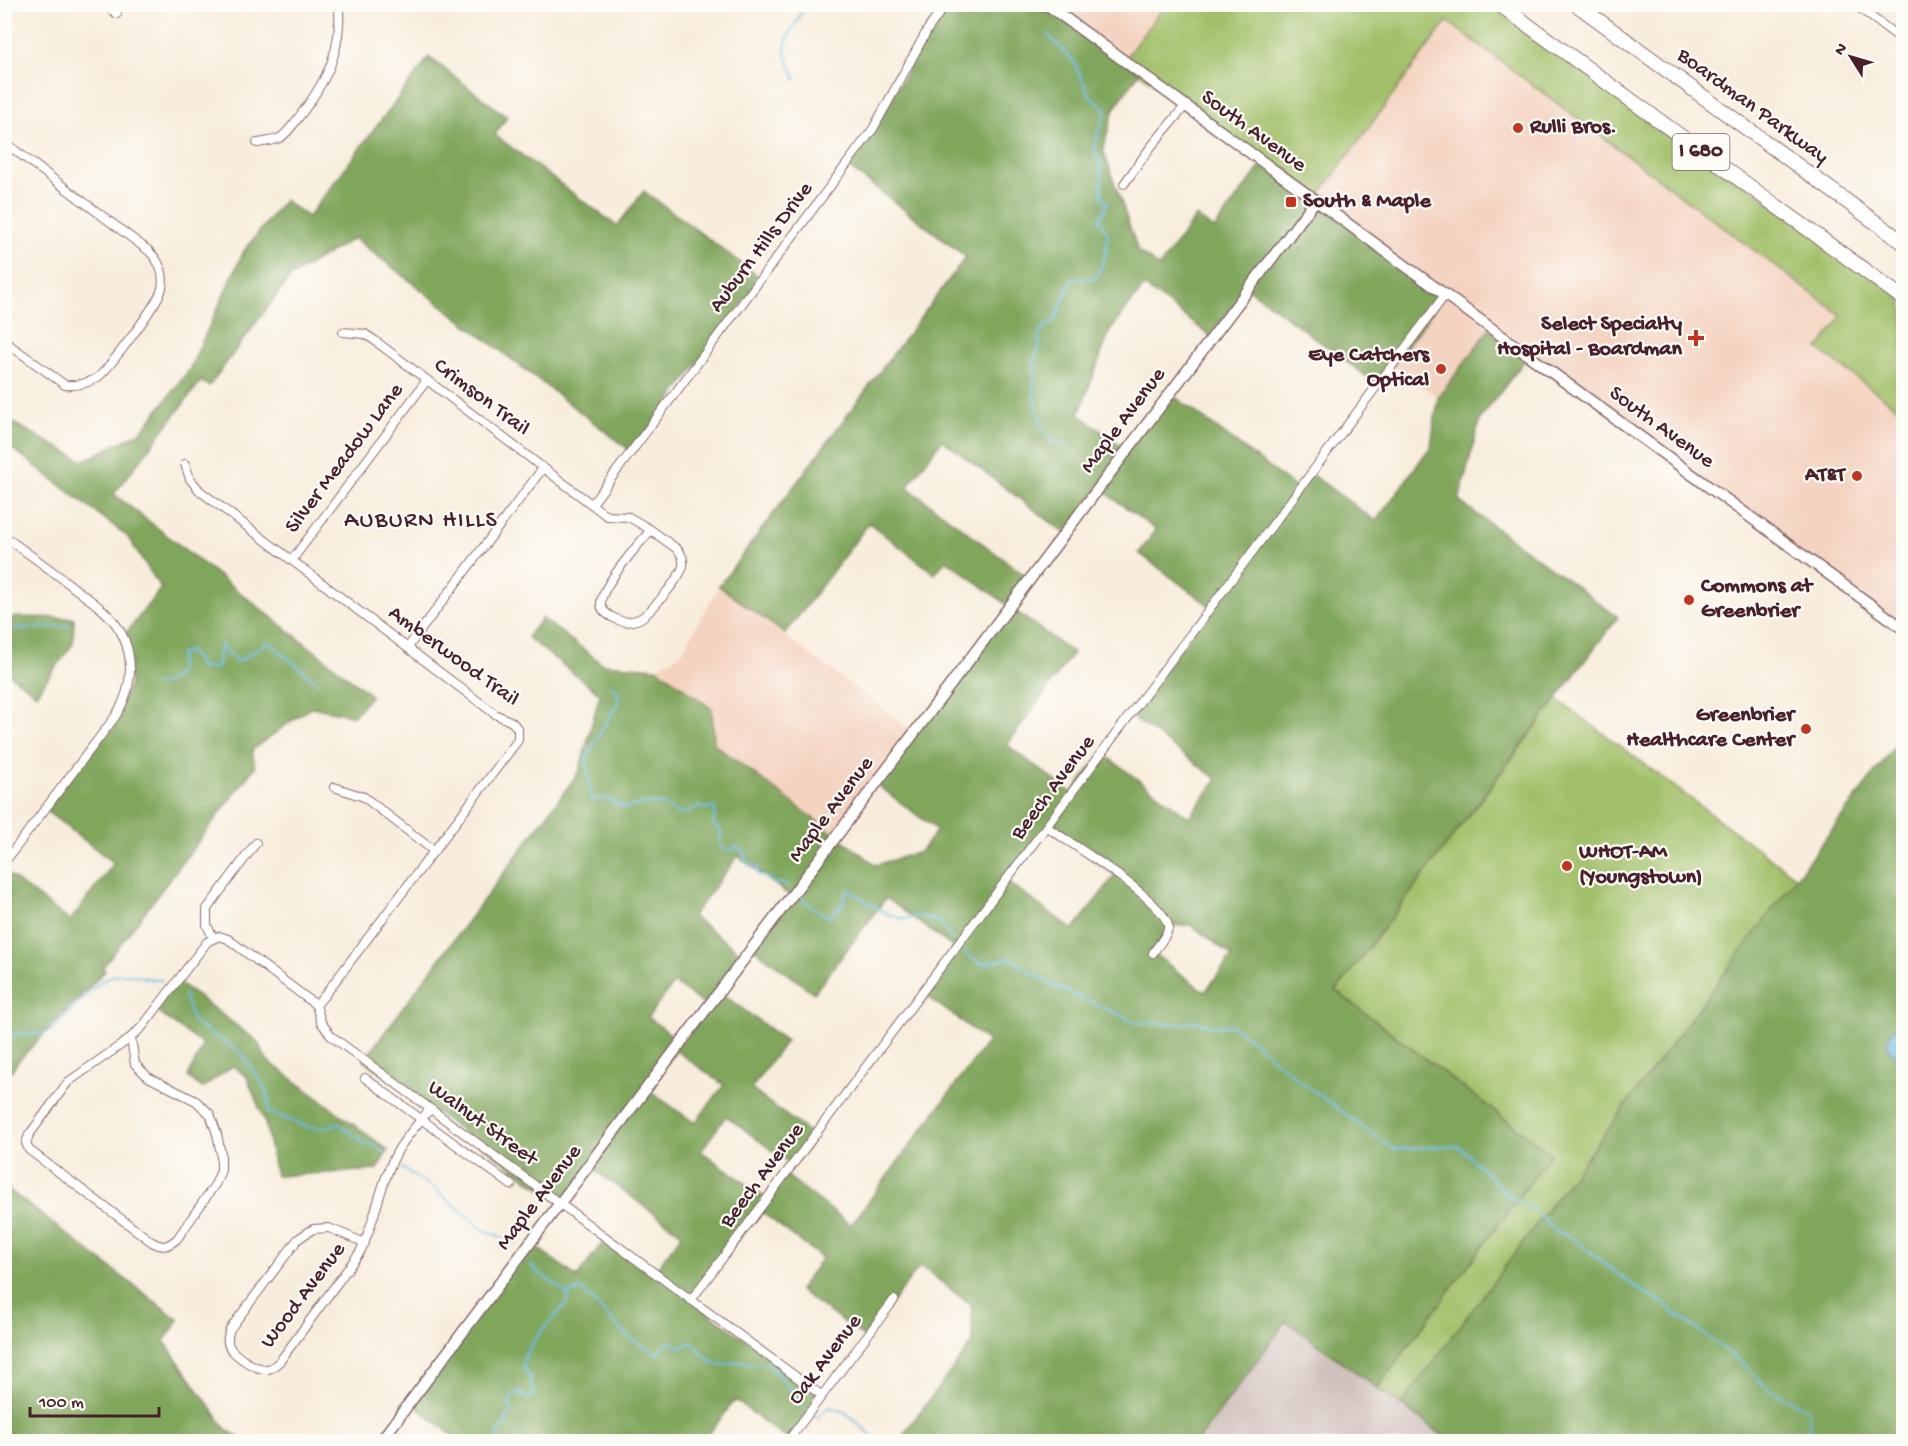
<svg xmlns="http://www.w3.org/2000/svg" width="1908" height="1446" font-family="'Gochi Hand',sans-serif">
  <style>
    .built { fill: #f4d3c0 }
    .industrial { fill: #d0c0bc }
    .green { fill: #a0bf68; stroke: #756f4a; stroke-width: 1.5 }
    .forest { fill: #80a65c; stroke: #656244; stroke-width: 1.5; fill-rule: evenodd }
    .water { fill: #69bee6; stroke: #5a6e88; stroke-width: 1.5 }
    .lines { fill: none; stroke-linecap: round; stroke-linejoin: round }
    .stream { stroke: #69bee6; stroke-width: 2 }
    .street-casing { stroke: #876769; stroke-width: 10 }
    .secondary-casing { stroke: #876769; stroke-width: 13 }
    .highway-casing { stroke: #876769; stroke-width: 16 }
    .street { stroke: #fff; stroke-width: 8 }
    .secondary { stroke: #fff; stroke-width: 10 }
    .highway { stroke: #fff; stroke-width: 14 }
    .poi-dot { fill: #c8321e; stroke: #fdfcf7; stroke-width: 2 }
    .labels { text-anchor: middle; dominant-baseline: central; stroke-width: 4.5; stroke-linejoin: round; paint-order: stroke }
    .shield { fill: #fdfcf7; stroke: #806168; stroke-width: 1.5 }
    .shield-label { font-size: 21px; font-weight: bold; fill: #4a1f2b }
    .street-label { font-size: 22px; fill: #4a1f2b; stroke: #fdfcf7 }
    .poi-label { font-size: 22px; font-weight: bold; fill: #4a1f2b; stroke: #fdfcf7; text-anchor: start }
    .neighbourhood-label { font-size: 24px; letter-spacing: 1.5px; fill: #4a1f2b; stroke: #fdfcf7 }
  </style>
  <rect width="100%" height="100%" fill="#fdfcf7"/>
  <filter id="ink" filterUnits="userSpaceOnUse"><feTurbulence type="fractalNoise" baseFrequency=".0167" numOctaves="2"/><feDisplacementMap in="SourceGraphic" scale="12" xChannelSelector="R" yChannelSelector="G"/><feConvolveMatrix kernelMatrix="1 2 1 2 8 2 1 2 1" color-interpolation-filters="sRGB"/></filter>
  <filter id="wash" filterUnits="userSpaceOnUse"><feTurbulence type="fractalNoise" baseFrequency=".008" numOctaves="4" result="noise"/><feDisplacementMap in="SourceGraphic" scale="24" xChannelSelector="R" yChannelSelector="G"/><feGaussianBlur stdDeviation="1.35" result="paint"/><feColorMatrix in="noise" values="0 0 0 0 0 0 0 0 0 0 0 0 0 0 0 0 0 1.4 0 .05"/><feComposite in="paint" operator="in"/></filter>
  <g filter="url(#wash)">
    <rect width="100%" height="100%" fill="#f8eddc"/>
    <g class="built">
      <path d="M1046 5H1165L1123 61Z"/>
      <path d="M1447 20 1842 316 1818 349 1903 412V629L1490 329 1438 398 1393 365 1315 201Z"/>
      <path d="M719 586 915 733 837 836 714 744 712 709 657 668 681 653Z"/>
    </g>
    <path class="industrial" d="M1286 1321 1450 1441 1198 1442Z"/>
    <g class="green">
      <path d="M1165 5H1499L1903 299V412L1818 349 1842 316 1447 21 1315 201 1123 61Z"/>
      <path d="M1557 699 1797 878 1401 1405 1377 1388 1551 1154 1336 991Z"/>
    </g>
    <g class="forest">
      <path d="M946 5H1046L1139 73 1114 109 1103 149 1138 251 1159 267 1196 216 1214 229 1263 163 1445 295 1378 385 1249 289 1212 337 1144 286 1110 331 1079 414 1127 450 1170 393 1299 490 1311 474 1376 521 1431 446 1438 398 1490 328 1528 356 1480 419 1459 501 1618 617 1336 991 1551 1154 1377 1388 1286 1321 1198 1441H898L973 1342 971 1305 920 1266 865 1338 799 1290 822 1258 760 1211 691 1300 821 1395 788 1440 735 1400 708 1435 716 1441H460L410 1402 531 1243 577 1277 606 1238 654 1272 682 1234 589 1166 561 1204 364 1060 579 772 600 694 527 637 542 618 603 664 657 668 712 709 714 744 876 865 920 852 937 830 876 784 1009 606 946 560 935 574 869 523 785 634 719 586 966 257 846 165 873 129ZM942 440 1065 533 1099 488 1156 530 1139 553 1211 607 1131 716 1217 779 1189 817 1102 753 1072 793 1007 745 1073 653 1010 607 1030 579 907 487ZM1047 827 1115 875 1073 930 1007 881ZM738 856 791 897 753 948 814 993 886 898 955 949 923 993 988 1041 851 1225 786 1175 768 1199 701 1151 726 1116 793 1166 815 1137 751 1089 786 1041 720 992 746 957 692 916ZM1191 925 1232 956 1205 992 1153 953 1169 926ZM674 983 708 1008 682 1043 648 1017ZM676 1051 724 1085 695 1123 647 1089Z"/>
      <path d="M429 57 507 117 495 135 617 226 644 191 761 278 632 452 354 238 291 276 209 386 201 381 114 494 371 695 354 716 311 707 252 750 255 767 103 967 105 971 19 1060 5 1080 4 871 70 921 114 863 45 810 115 717 130 683 123 637 161 588 127 536 5 443V424L8 420 83 461 141 432 189 370 244 251 284 200 308 217Z"/>
      <path d="M4 615 11 617 74 618 73 644 36 694 5 671Z"/>
      <path d="M1903 735V1022L1895 1028 1901 1062 1904 1064V1423L1890 1441H1450L1401 1405Z"/>
      <path d="M177 981 257 1041 267 1060 388 1150 377 1170 276 1176 265 1123 247 1077 233 1066 202 1088 188 1077 203 1045 155 1010Z"/>
      <path d="M5 1187 179 1320 164 1341 225 1428 243 1441H5Z"/>
    </g>
    <path class="water" d="M1903 1022V1064L1888 1047C1887 1035 1894 1029 1903 1022Z"/>
    <g class="lines">
      <g class="stream">
        <path d="M1048 35 1074 62 1091 98 1106 109 1094 148 1101 165 1102 198 1108 203 1099 219 1108 234 1104 260 1096 278 1072 279 1053 324 1047 325 1038 336 1040 345 1034 359V397L1044 432 1053 443 1069 445"/>
        <path d="M796 80C793 70 785 59 785 48 786 31 804 18 802 4"/>
        <path d="M4 624 12 629 69 626"/>
        <path d="M609 685 618 691V702L586 758 592 800 604 798 626 808 643 804H665L677 814 689 812 699 806 704 809 712 807 716 809 713 823 722 834 719 840 722 849 731 850 735 847 745 852 744 857 748 865 757 867 758 874 770 879 776 885 780 883 788 886"/>
        <path d="M155 686C177 678 180 679 180 655L188 651 195 658 200 668H217L221 645 238 662 268 642 318 683"/>
        <path d="M801 896 807 904 829 917 842 905 848 889C866 900 896 927 919 916L939 921 952 940"/>
        <path d="M963 949 968 956 983 964 1010 958 1051 985 1138 1023 1184 1024 1194 1021 1211 1027 1231 1025 1248 1037 1300 1081 1393 1149 1459 1146 1509 1196 1537 1212 1556 1232 1570 1236C1600 1259 1630 1287 1664 1304 1671 1308 1672 1314 1682 1318L1734 1357C1748 1362 1753 1378 1765 1386 1778 1395 1793 1402 1808 1409 1811 1420 1809 1430 1808 1442"/>
        <path d="M184 995 193 1022 241 1053 262 1083 269 1101 268 1112 308 1127 325 1128 337 1123 365 1143 376 1146 384 1152"/>
        <path d="M4 1043 13 1034H44L50 1031C68 1016 96 976 120 974 134 973 148 980 162 980"/>
        <path d="M402 1168 435 1189 484 1230 516 1243"/>
        <path d="M568 1294 581 1289 627 1336 657 1354 668 1342 682 1347 693 1342C702 1354 711 1367 727 1364 730 1364 733 1362 736 1362 747 1361 758 1366 770 1365L799 1399 801 1407"/>
        <path d="M813 1416 817 1418 829 1407 845 1412 879 1442"/>
        <path d="M497 1442 499 1439 497 1435 502 1426 507 1425 506 1418 512 1411 509 1406 510 1399 518 1391 527 1400 535 1395 530 1383V1375L524 1370C518 1351 554 1319 566 1304L569 1298C564 1286 541 1279 531 1265"/>
      </g>
    </g>
  </g>
  <g filter="url(#ink)">
    <g class="lines">
      <defs>
        <g id="street">
          <path d="M104 4 117 14"/>
          <path d="M1854 4 1904 41"/>
          <path d="M4 142 149 251C159 261 165 273 162 288 160 301 108 370 97 378 88 383 76 386 65 385L4 341"/>
          <path d="M257 143C264 142 273 141 280 138 289 132 295 122 302 113 328 78 342 50 339 4"/>
          <path d="M1124 184 1150 148 1185 106"/>
          <path d="M343 332 365 334 374 340 607 516 629 517 651 530"/>
          <path d="M185 464 190 479 200 491 495 714 512 722 518 729V740L324 996 316 1005"/>
          <path d="M592 504 873 129 928 29 946 4"/>
          <path d="M651 530 677 549C682 554 684 560 683 566 680 578 650 614 639 619 630 623 620 622 612 617 606 614 601 609 601 603 601 587 639 543 651 530Z"/>
          <path d="M4 536C26 552 47 567 68 583 81 594 96 603 108 615 136 644 136 685 115 717L4 863"/>
          <path d="M292 560 427 380"/>
          <path d="M408 647 543 468"/>
          <path d="M334 787 364 797 434 851"/>
          <path d="M1047 827C1072 844 1162 899 1168 925 1170 933 1157 946 1153 953"/>
          <path d="M213 938 207 925V909L256 843"/>
          <path d="M131 1038 135 1064 148 1077 196 1101 210 1114 217 1134 221 1154V1170L216 1183 177 1239C167 1247 163 1248 152 1242L29 1150 26 1143 29 1135 68 1082 128 1040 143 1026 207 942 219 936 228 939 316 1005 321 1022 331 1036 821 1395"/>
          <path d="M365 1078 511 1185"/>
          <path d="M365 1243 329 1228 313 1229 298 1239 230 1329C228 1335 226 1342 230 1348 237 1357 255 1370 268 1369 273 1368 276 1364 280 1361L360 1252C376 1221 379 1185 396 1154 404 1138 419 1123 430 1109"/>
          <path d="M691 1300 1445 295"/>
          <path d="M787 1442 894 1300"/>
        </g>
        <g id="secondary">
          <path d="M1046 4 1904 629"/>
          <path d="M380 1442 1315 201"/>
        </g>
        <g id="highway">
          <path d="M1499 4 1904 299"/>
          <path d="M1576 4 1904 243"/>
        </g>
      </defs>
      <use href="#street" class="street-casing"/>
      <use href="#secondary" class="secondary-casing"/>
      <use href="#highway" class="highway-casing"/>
      <use href="#street" class="street"/>
      <use href="#secondary" class="secondary"/>
      <use href="#highway" class="highway"/>
    </g>
  </g>
  <g class="poi-dot">
    <circle cx="1518" cy="128" r="6"/>
    <rect x="1285" y="196" width="12" height="12" rx="3"/>
    <path d="M1693 329h6v6h6v6h-6v6h-6v-6h-6v-6h6z"/>
    <circle cx="1441" cy="369" r="6"/>
    <circle cx="1857" cy="476" r="6"/>
    <circle cx="1689" cy="600" r="6"/>
    <circle cx="1806" cy="729" r="6"/>
    <circle cx="1567" cy="866" r="6"/>
  </g>
  <g class="labels">
    <rect class="shield" x="1672.5" y="134" width="57" height="36" rx="4.5"/>
    <g class="shield-label">
      <text x="1701" y="152">I 680</text>
    </g>
    <g class="street-label">
      <text transform="translate(1752 107) rotate(36)">Boardman Parkway</text>
      <text transform="translate(1253 132) rotate(36)">South Avenue</text>
      <text transform="translate(762 248) rotate(-53)">Auburn Hills Drive</text>
      <text transform="translate(481 398) rotate(37)">Crimson Trail</text>
      <text transform="translate(1124 421) rotate(-53)">Maple Avenue</text>
      <text transform="translate(1661 428) rotate(36)">South Avenue</text>
      <text transform="translate(345 459) rotate(-53)">Silver Meadow Lane</text>
      <text transform="translate(453 657) rotate(36)">Amberwood Trail</text>
      <text transform="translate(1054 788) rotate(-53)">Beech Avenue</text>
      <text transform="translate(832 810) rotate(-53)">Maple Avenue</text>
      <text transform="translate(482 1124) rotate(36)">Walnut Street</text>
      <text transform="translate(763 1176) rotate(-53)">Beech Avenue</text>
      <text transform="translate(540 1198) rotate(-53)">Maple Avenue</text>
      <text transform="translate(304 1296) rotate(-53)">Wood Avenue</text>
      <text transform="translate(826 1360) rotate(-53)">Oak Avenue</text>
    </g>
    <g class="poi-label">
      <text x="1530" y="128">Rulli Bros.</text>
      <text x="1303" y="202">South &amp; Maple</text>
      <text x="1682" y="325" text-anchor="end">Select Specialty<tspan x="1682" dy="25">Hospital - Boardman</tspan></text>
      <text x="1429" y="356" text-anchor="end">Eye Catchers<tspan x="1429" dy="25">Optical</tspan></text>
      <text x="1845" y="476" text-anchor="end">AT&amp;T</text>
      <text x="1701" y="587">Commons at<tspan x="1701" dy="25">Greenbrier</tspan></text>
      <text x="1794" y="716" text-anchor="end">Greenbrier<tspan x="1794" dy="25">Healthcare Center</tspan></text>
      <text x="1579" y="853">WHOT-AM<tspan x="1579" dy="25">(Youngstown)</tspan></text>
    </g>
    <g class="neighbourhood-label">
      <text x="421" y="521">AUBURN HILLS</text>
    </g>
  </g>
  <rect width="1908" height="1446" fill="none" stroke="#fdfcf7" stroke-width="24"/>
  <g transform="translate(1851 57) rotate(307)" stroke="#fdfcf7" stroke-width="4.5" paint-order="stroke">
  <path d="M0-4.5L10 22L0 15L-10 22Z" fill="#4a1f2b"/>
  <text y="-9" font-size="16" font-weight="bold" text-anchor="middle" fill="#4a1f2b">N</text>
  </g>
  <path d="M30 1407v9h129v-9" fill="none" stroke="#4a1f2b" stroke-width="3"/>
  <text x="39" y="1407" font-size="18" fill="#4a1f2b" stroke="#fdfcf7" stroke-width="4.5" paint-order="stroke">100 m</text>
</svg>
